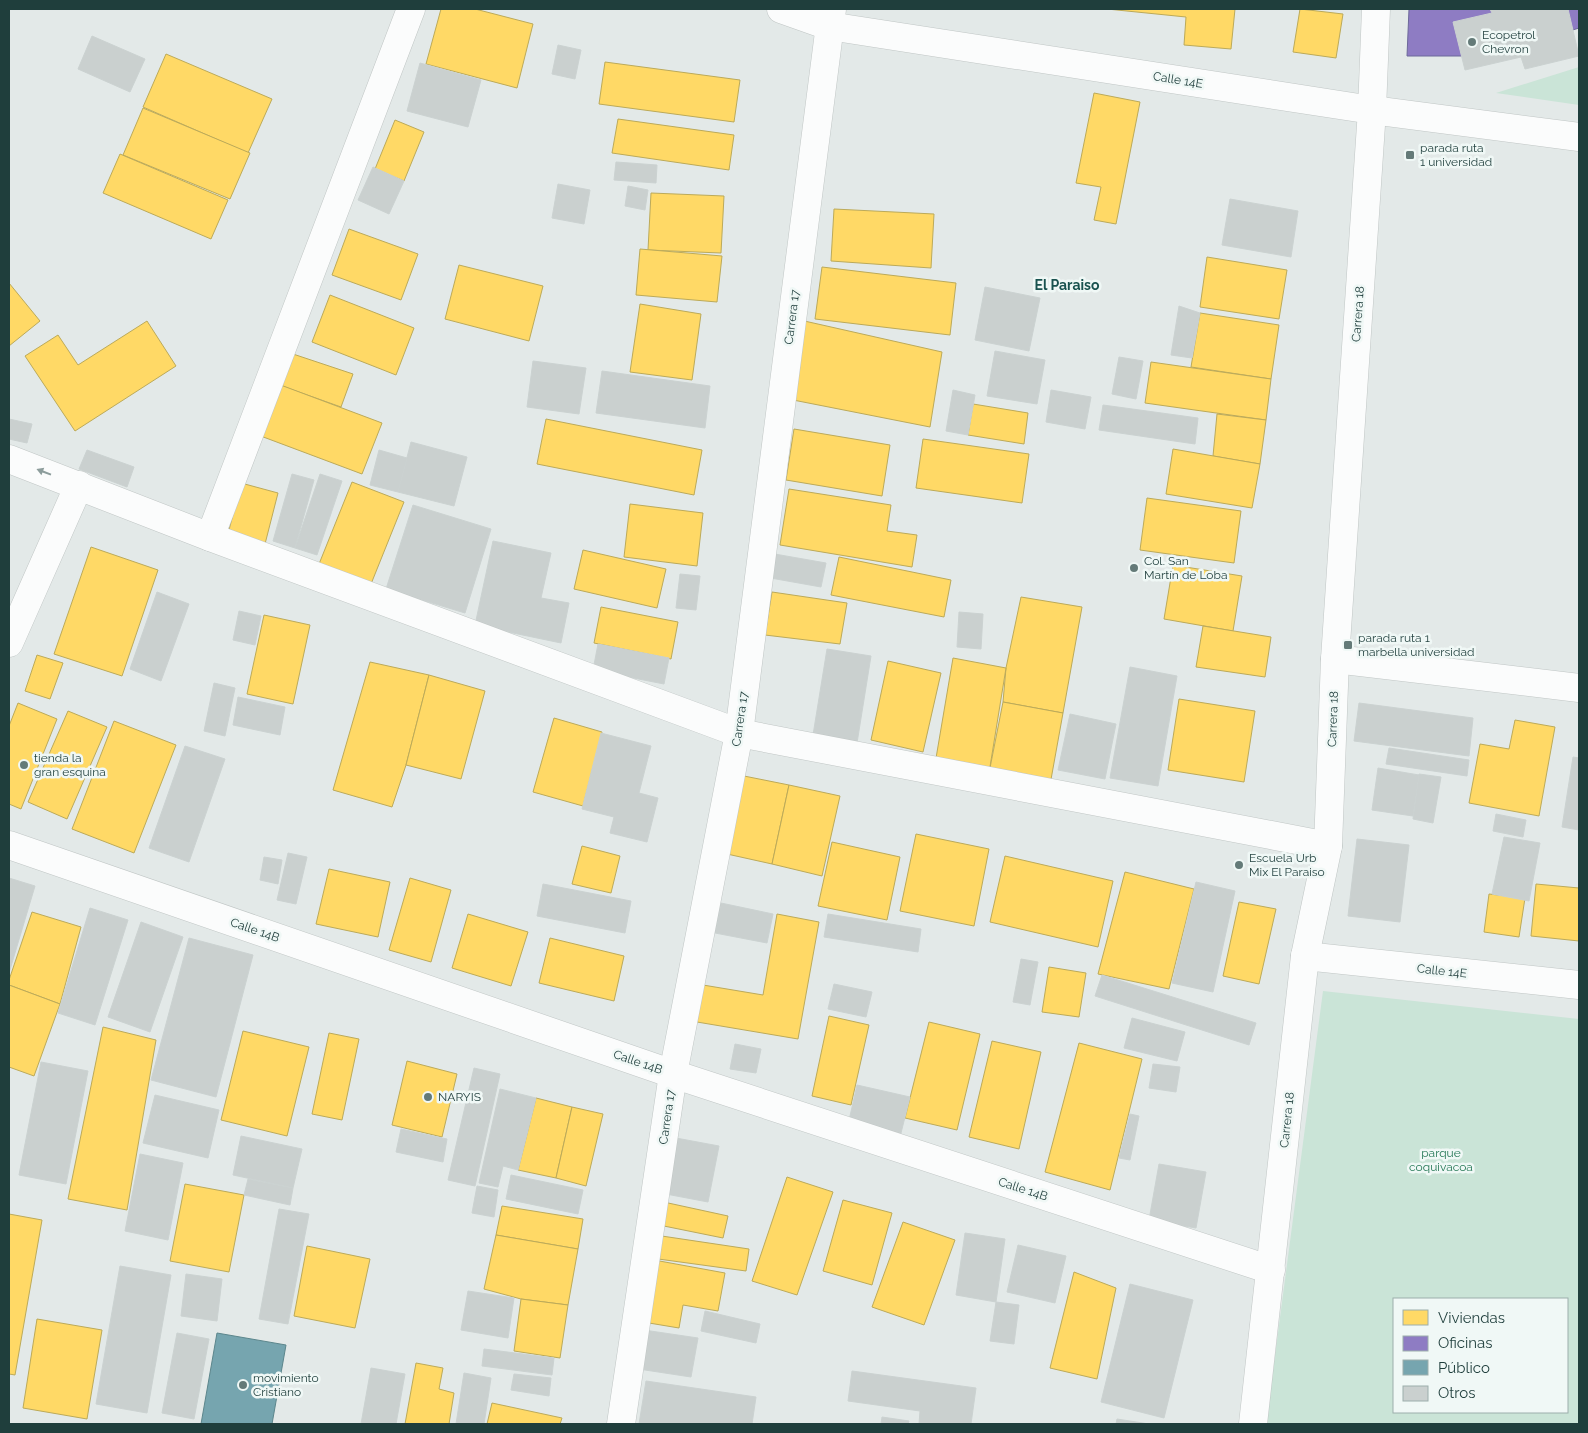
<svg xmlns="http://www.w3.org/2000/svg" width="1588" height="1433" font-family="Raleway,sans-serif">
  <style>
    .green { fill: #cae4d7; fill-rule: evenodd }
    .homes { fill: #ffd966; stroke: #bcaa59 }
    .offices { fill: #8e7cc3; stroke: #6d699a }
    .public { fill: #76a5af; stroke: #5c868c }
    .building { fill: #cad0cf; stroke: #cbd2d1 }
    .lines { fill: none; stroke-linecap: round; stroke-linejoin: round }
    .street-casing { stroke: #c0c6c5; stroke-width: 29 }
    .street { stroke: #fbfcfc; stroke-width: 28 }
    .oneway { fill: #8d9d9c }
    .poi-dot { fill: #647a78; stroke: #f0f8f6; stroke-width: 2 }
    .labels { text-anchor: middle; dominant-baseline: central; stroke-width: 5; stroke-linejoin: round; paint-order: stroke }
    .poi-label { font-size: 12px; fill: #1f3e3c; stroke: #f0f8f6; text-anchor: start }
    .street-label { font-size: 12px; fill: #1f3e3c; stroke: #f0f8f6 }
    .park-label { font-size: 12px; fill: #257856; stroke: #f0f8f6 }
    .neighbourhood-label { font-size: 14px; font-weight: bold; fill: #19524f; stroke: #f0f8f6 }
  </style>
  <rect width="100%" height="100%" fill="#e3e9e8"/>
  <g class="green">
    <path d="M1579 67V105L1496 93Z"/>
    <path d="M1323 991 1579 1019V1424H1266ZM1394 1299H1567V1412H1394Z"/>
  </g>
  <g class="homes">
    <path d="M441 9H475L533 24 517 88 426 64Z"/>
    <path d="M1107 9H1235L1231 49 1184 45 1186 17Z"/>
    <path d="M1300 9 1343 14 1336 58 1293 52Z"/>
    <path d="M166 54 272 99 248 153 143 107Z"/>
    <path d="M605 62 740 80 734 122 599 104Z"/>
    <path d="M1094 93 1140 102 1116 224 1094 220 1101 187 1076 183Z"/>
    <path d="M143 108 250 153 230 199 123 155Z"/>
    <path d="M618 119 734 135 729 170 612 153Z"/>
    <path d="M395 120 424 132 404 181 375 169Z"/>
    <path d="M120 154 228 200 211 239 103 193Z"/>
    <path d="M651 193 724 196 721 253 648 250Z"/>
    <path d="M834 209 934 214 931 268 831 261Z"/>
    <path d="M349 229 418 254 401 300 332 275Z"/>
    <path d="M640 249 722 256 717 302 636 295Z"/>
    <path d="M1207 257 1287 270 1279 319 1200 307Z"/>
    <path d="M459 265 543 286 529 341 445 319Z"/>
    <path d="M822 267 956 283 950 335 815 319Z"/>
    <path d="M9 283 40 321 9 346Z"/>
    <path d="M330 295 414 328 396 375 312 342Z"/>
    <path d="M640 304 701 314 692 380 630 372Z"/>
    <path d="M1200 313 1279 325 1271 379 1191 367Z"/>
    <path d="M800 320 942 352 930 427 788 399Z"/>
    <path d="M147 321 176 366 75 431 25 356 58 335 78 365Z"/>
    <path d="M290 353 353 374 341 407 279 385Z"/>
    <path d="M1151 362 1271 379 1266 420 1145 403Z"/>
    <path d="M278 384 382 423 362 474 258 435Z"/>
    <path d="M973 404 1028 413 1024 444 968 435Z"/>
    <path d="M1217 414 1266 420 1260 464 1213 456Z"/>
    <path d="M546 419 702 450 694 495 537 464Z"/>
    <path d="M794 429 890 445 882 496 786 480Z"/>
    <path d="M923 439 1029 454 1022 503 916 488Z"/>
    <path d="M1173 449 1260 464 1252 508 1166 494Z"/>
    <path d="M352 482 404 502 369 589 317 569Z"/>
    <path d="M241 483 278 493 265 544 228 534Z"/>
    <path d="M789 489 891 505 887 531 917 535 912 567 780 545Z"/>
    <path d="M1147 498 1241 511 1234 563 1140 550Z"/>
    <path d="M630 504 703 513 697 566 624 557Z"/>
    <path d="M91 547 158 570 122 676 54 654Z"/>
    <path d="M583 550 666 569 657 608 574 589Z"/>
    <path d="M839 557 951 580 944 617 831 595Z"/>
    <path d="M1173 565 1242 576 1233 631 1164 619Z"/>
    <path d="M772 592 847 603 840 644 765 635Z"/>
    <path d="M1021 597 1082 607 1063 713 1003 702 1006 668Z"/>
    <path d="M601 607 678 622 671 659 594 643Z"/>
    <path d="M264 615 310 625 293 704 247 694Z"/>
    <path d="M1203 626 1271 637 1265 677 1196 667Z"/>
    <path d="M37 655 63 663 50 699 25 691Z"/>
    <path d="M953 658 1006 668 989 773 935 764Z"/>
    <path d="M888 661 941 673 923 752 871 740Z"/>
    <path d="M370 662 429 675 406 765 392 807 333 790Z"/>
    <path d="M429 675 485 691 461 779 406 765Z"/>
    <path d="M1179 699 1255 711 1244 782 1168 770Z"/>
    <path d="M1003 702 1063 713 1050 785 989 773Z"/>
    <path d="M18 703 57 719 21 809 9 804V726Z"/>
    <path d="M68 711 107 727 67 819 28 802Z"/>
    <path d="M554 718 602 732 583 806 533 792Z"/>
    <path d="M1515 720 1555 727 1539 816 1469 803 1480 744 1509 749Z"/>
    <path d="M114 721 176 745 134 853 72 829Z"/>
    <path d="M734 774 789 785 772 864 718 852Z"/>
    <path d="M789 785 840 796 822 876 772 864Z"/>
    <path d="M916 834 989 849 974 926 900 911Z"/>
    <path d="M832 842 900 857 887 920 818 906Z"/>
    <path d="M582 846 620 856 611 893 572 884Z"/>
    <path d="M1005 856 1113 881 1098 947 990 922Z"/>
    <path d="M329 869 390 882 378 937 316 924Z"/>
    <path d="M1125 872 1194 889 1169 989 1098 974Z"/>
    <path d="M410 878 451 890 431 962 389 950Z"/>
    <path d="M1536 884 1579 888V941L1531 936Z"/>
    <path d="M1489 894 1525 898 1519 937 1484 932Z"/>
    <path d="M1239 902 1276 909 1259 984 1223 976Z"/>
    <path d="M32 912 81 927 60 1004 9 985V980Z"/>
    <path d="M468 914 528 932 511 986 452 968Z"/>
    <path d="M777 914 819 922 798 1039 697 1022 703 985 763 995Z"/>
    <path d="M550 938 624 956 614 1001 539 983Z"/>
    <path d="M1049 967 1086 973 1079 1017 1042 1012Z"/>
    <path d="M9 985 60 1004 34 1076 9 1067Z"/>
    <path d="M829 1016 869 1025 851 1105 812 1096Z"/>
    <path d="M929 1022 980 1034 957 1130 905 1118Z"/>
    <path d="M103 1027 156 1040 127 1210 68 1199Z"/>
    <path d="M243 1031 309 1047 287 1136 221 1120Z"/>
    <path d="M329 1033 359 1039 342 1120 312 1114Z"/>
    <path d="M992 1041 1041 1052 1019 1149 969 1137Z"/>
    <path d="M1079 1043 1142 1059 1110 1190 1045 1172Z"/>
    <path d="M407 1061 457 1074 442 1137 392 1125Z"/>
    <path d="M536 1098 572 1107 556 1178 518 1170Z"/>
    <path d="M572 1107 603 1114 586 1186 556 1178Z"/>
    <path d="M787 1177 833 1192 797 1295 752 1281Z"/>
    <path d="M185 1184 244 1195 229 1272 170 1261Z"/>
    <path d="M843 1200 892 1213 872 1285 823 1271Z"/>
    <path d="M659 1201 728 1216 723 1238 654 1224Z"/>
    <path d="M502 1206 583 1219 578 1249 496 1235Z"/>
    <path d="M9 1214 42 1220 15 1375 9 1374Z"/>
    <path d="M903 1222 955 1240 924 1325 872 1307Z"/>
    <path d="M496 1235 578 1249 568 1305 521 1299 484 1289Z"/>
    <path d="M655 1235 749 1249 746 1271 651 1258Z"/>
    <path d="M307 1246 370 1259 355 1328 294 1316Z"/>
    <path d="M654 1260 725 1273 718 1311 683 1305 679 1328 643 1322Z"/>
    <path d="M1074 1272 1116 1288 1097 1379 1050 1368Z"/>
    <path d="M521 1299 568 1305 560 1358 514 1351Z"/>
    <path d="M37 1319 102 1330 87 1419 23 1408Z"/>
    <path d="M416 1363 443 1368 439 1389 454 1393 449 1424H405Z"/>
    <path d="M492 1403 562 1418 560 1424H487Z"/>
  </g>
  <path class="offices" d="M1409 9H1579V28L1491 56H1407Z"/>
  <path class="public" d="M217 1333 286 1345 272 1424H201Z"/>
  <g class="building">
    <path d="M1490 9H1568L1579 56 1525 69 1521 57 1465 70 1453 22 1492 13Z"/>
    <path d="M92 36 145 59 130 92 78 69Z"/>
    <path d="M558 45 581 50 575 79 552 74Z"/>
    <path d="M420 63 481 80 468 127 407 111Z"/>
    <path d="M616 162 657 165 656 183 614 180Z"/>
    <path d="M373 167 404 181 389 214 358 200Z"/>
    <path d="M558 184 590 190 584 224 552 218Z"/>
    <path d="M628 186 648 190 645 210 625 206Z"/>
    <path d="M1230 199 1298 211 1291 257 1222 245Z"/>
    <path d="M985 287 1040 298 1029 351 975 340Z"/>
    <path d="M1179 306 1200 313 1192 358 1171 355Z"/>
    <path d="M995 351 1045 360 1037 404 987 396Z"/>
    <path d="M1119 357 1143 361 1136 399 1112 394Z"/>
    <path d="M533 361 586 368 579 414 527 407Z"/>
    <path d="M602 371 710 386 705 428 596 413Z"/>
    <path d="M953 390 975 395 968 435 946 431Z"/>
    <path d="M1051 390 1091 397 1085 429 1046 422Z"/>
    <path d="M1103 405 1198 418 1195 444 1099 430Z"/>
    <path d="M9 419 32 424 27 443 9 439Z"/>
    <path d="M411 442 467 457 454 506 398 492Z"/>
    <path d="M87 450 134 467 127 487 79 469Z"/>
    <path d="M379 450 407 458 398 492 370 485Z"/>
    <path d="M292 474 314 480 295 548 273 541Z"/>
    <path d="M320 474 342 481 317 555 295 548Z"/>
    <path d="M413 505 491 529 465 613 386 589Z"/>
    <path d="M493 541 551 553 541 598 569 603 561 643 475 625Z"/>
    <path d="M769 553 826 563 821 587 765 577Z"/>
    <path d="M680 574 700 576 696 610 676 608Z"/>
    <path d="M157 592 189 604 161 681 130 669Z"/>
    <path d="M239 611 261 616 255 645 233 640Z"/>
    <path d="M959 612 983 614 981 649 957 647Z"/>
    <path d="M598 644 669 658 664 684 593 670Z"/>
    <path d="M827 649 871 656 857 743 813 735Z"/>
    <path d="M1130 667 1177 676 1158 786 1110 778Z"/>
    <path d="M214 683 235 688 225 736 204 731Z"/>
    <path d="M238 697 285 707 280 735 233 725Z"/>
    <path d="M1359 703 1473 718 1469 756 1354 741Z"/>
    <path d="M1070 714 1116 724 1105 779 1058 770Z"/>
    <path d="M601 733 651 746 639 793 658 798 647 842 610 833 614 817 582 809Z"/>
    <path d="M185 746 225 759 189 862 149 848Z"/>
    <path d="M1389 748 1469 760 1467 776 1386 764Z"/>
    <path d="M1573 757 1579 758V830L1562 827Z"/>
    <path d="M1378 768 1419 775 1413 816 1372 810Z"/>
    <path d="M1419 774 1441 777 1433 823 1413 819Z"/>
    <path d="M1496 814 1526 820 1523 837 1493 831Z"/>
    <path d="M1504 837 1540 843 1529 901 1492 894Z"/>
    <path d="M1357 839 1409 845 1400 922 1348 916Z"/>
    <path d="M288 853 307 857 296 904 277 900Z"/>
    <path d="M264 857 282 860 278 884 260 880Z"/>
    <path d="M9 878 35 886 9 973Z"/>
    <path d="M1196 882 1235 891 1213 992 1172 983Z"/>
    <path d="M543 884 631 901 625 933 537 916Z"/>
    <path d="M721 903 773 914 767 943 715 933Z"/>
    <path d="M90 908 128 920 95 1025 58 1013Z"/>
    <path d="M828 914 921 929 918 952 824 937Z"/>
    <path d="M141 922 183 937 150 1032 108 1017Z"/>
    <path d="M189 938 253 955 216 1097 151 1080Z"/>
    <path d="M1021 959 1038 962 1030 1005 1013 1002Z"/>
    <path d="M1102 975 1256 1023 1249 1045 1095 996Z"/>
    <path d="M834 984 872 992 866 1017 828 1009Z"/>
    <path d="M1132 1018 1185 1032 1177 1061 1124 1048Z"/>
    <path d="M735 1044 761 1049 756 1073 730 1069Z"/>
    <path d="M41 1062 88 1071 66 1184 19 1175Z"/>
    <path d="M1153 1064 1180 1067 1176 1092 1149 1088Z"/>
    <path d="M474 1068 500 1074 475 1186 448 1180Z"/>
    <path d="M857 1085 910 1097 900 1137 848 1125Z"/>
    <path d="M500 1089 536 1098 518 1170 503 1166 498 1187 479 1183Z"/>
    <path d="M155 1095 219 1110 208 1158 143 1143Z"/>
    <path d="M1130 1114 1139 1116 1130 1160 1119 1158Z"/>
    <path d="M401 1129 447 1139 443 1162 396 1152Z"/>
    <path d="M241 1136 302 1149 293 1188 233 1175Z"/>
    <path d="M676 1138 719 1146 708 1202 666 1194Z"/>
    <path d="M140 1154 183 1163 168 1240 125 1231Z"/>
    <path d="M1159 1164 1206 1172 1196 1228 1149 1220Z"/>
    <path d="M511 1175 583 1190 578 1214 506 1199Z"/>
    <path d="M248 1179 293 1188 290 1205 244 1195Z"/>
    <path d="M477 1186 498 1190 494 1217 472 1213Z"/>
    <path d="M279 1209 309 1214 288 1324 259 1319Z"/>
    <path d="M965 1233 1005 1239 996 1302 956 1295Z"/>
    <path d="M1018 1245 1066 1256 1055 1303 1007 1292Z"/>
    <path d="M120 1266 171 1275 147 1413 96 1404Z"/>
    <path d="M186 1274 222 1279 217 1321 181 1316Z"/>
    <path d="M1130 1284 1193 1300 1164 1418 1101 1402Z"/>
    <path d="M468 1291 514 1298 508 1338 461 1330Z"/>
    <path d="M996 1302 1019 1305 1014 1344 990 1341Z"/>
    <path d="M705 1311 760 1324 756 1343 701 1331Z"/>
    <path d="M637 1329 698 1338 691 1377 632 1368Z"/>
    <path d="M177 1333 209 1339 194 1419 162 1413Z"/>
    <path d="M484 1349 554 1358 552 1375 482 1366Z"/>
    <path d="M371 1368 405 1374 396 1424H361Z"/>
    <path d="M852 1371 976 1388 971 1424H919L920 1411 848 1401Z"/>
    <path d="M464 1373 491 1378 484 1424H456Z"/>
    <path d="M514 1374 551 1378 549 1396 511 1390Z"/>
    <path d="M646 1381 756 1397 752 1424H639Z"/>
    <path d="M882 1417 909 1421 908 1424H881Z"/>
    <path d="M1117 1419 1149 1424H1116Z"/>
  </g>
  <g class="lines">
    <defs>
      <g id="street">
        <path d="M781 9 829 26 1372 110 1579 137"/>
        <path d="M9 459 210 537 739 733 1328 846"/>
        <path d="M210 537 411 9"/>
        <path d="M9 643 79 485"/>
        <path d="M1335 659 1579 688"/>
        <path d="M9 845 673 1074 1271 1270"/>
        <path d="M1305 956 1579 985"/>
        <path d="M621 1424 673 1074 739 733 832 9"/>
        <path d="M1253 1424 1305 956 1328 846 1335 659 1372 110 1376 9"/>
      </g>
    </defs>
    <use href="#street" class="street-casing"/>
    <use href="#street" class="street"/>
  </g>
  <defs><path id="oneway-solid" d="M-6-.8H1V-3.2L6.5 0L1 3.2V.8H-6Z" transform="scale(1.25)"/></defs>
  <use class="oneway" href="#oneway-solid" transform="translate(44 472) rotate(-159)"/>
  <g class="poi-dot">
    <circle cx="1472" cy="42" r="5"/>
    <rect x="1405" y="150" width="10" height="10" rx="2.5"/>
    <circle cx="1134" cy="568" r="5"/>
    <rect x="1343" y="640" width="10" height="10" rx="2.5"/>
    <circle cx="24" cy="765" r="5"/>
    <circle cx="1239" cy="865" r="5"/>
    <circle cx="428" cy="1097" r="5"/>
    <circle cx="243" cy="1385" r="5"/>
  </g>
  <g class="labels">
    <g class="poi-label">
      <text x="1482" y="35">Ecopetrol<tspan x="1482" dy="14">Chevron</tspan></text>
      <text x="1420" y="148">parada ruta<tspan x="1420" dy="14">1 universidad</tspan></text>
      <text x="1144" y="561">Col. San<tspan x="1144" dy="14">Martín de Loba</tspan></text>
      <text x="1358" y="638">parada ruta 1<tspan x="1358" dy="14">marbella universidad</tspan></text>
      <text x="34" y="758">tienda la<tspan x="34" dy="14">gran esquina</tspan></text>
      <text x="1249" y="858">Escuela Urb<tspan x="1249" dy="14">Mix El Paraiso</tspan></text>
      <text x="438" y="1097">NARYIS</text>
      <text x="253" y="1378">movimiento<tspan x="253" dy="14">Cristiano</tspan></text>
    </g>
    <g class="street-label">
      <text transform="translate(1178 80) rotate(9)">Calle 14E</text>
      <text transform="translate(1358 314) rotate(-86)">Carrera 18</text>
      <text transform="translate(792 317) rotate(-83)">Carrera 17</text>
      <text transform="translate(740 719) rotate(-82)">Carrera 17</text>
      <text transform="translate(1333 719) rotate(-88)">Carrera 18</text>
      <text transform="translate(255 930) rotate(19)">Calle 14B</text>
      <text transform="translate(1442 971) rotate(6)">Calle 14E</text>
      <text transform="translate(638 1062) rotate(19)">Calle 14B</text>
      <text transform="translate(667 1117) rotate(-82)">Carrera 17</text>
      <text transform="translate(1287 1120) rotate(-84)">Carrera 18</text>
      <text transform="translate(1023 1189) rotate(18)">Calle 14B</text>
    </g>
    <g class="park-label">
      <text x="1441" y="1153">parque<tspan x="1441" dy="14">coquivacoa</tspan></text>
    </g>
    <g class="neighbourhood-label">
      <text x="1067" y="285">El Paraiso</text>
    </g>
  </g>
  <rect width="1588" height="1433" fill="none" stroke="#1f3e3c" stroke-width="20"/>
  <rect x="1393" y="1298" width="175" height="115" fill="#f0f8f6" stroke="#9caeac"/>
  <rect x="1403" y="1310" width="25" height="15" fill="#ffd966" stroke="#9caeac"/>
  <text x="1438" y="1323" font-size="15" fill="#1f3e3c">Viviendas</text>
  <rect x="1403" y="1336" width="25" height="15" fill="#8e7cc3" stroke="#9caeac"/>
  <text x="1438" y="1348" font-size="15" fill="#1f3e3c">Oficinas</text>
  <rect x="1403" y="1360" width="25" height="15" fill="#76a5af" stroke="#9caeac"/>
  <text x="1438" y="1373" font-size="15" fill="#1f3e3c">Público</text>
  <rect x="1403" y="1386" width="25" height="15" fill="#cad0cf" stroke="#9caeac"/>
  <text x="1438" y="1398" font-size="15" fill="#1f3e3c">Otros</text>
</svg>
